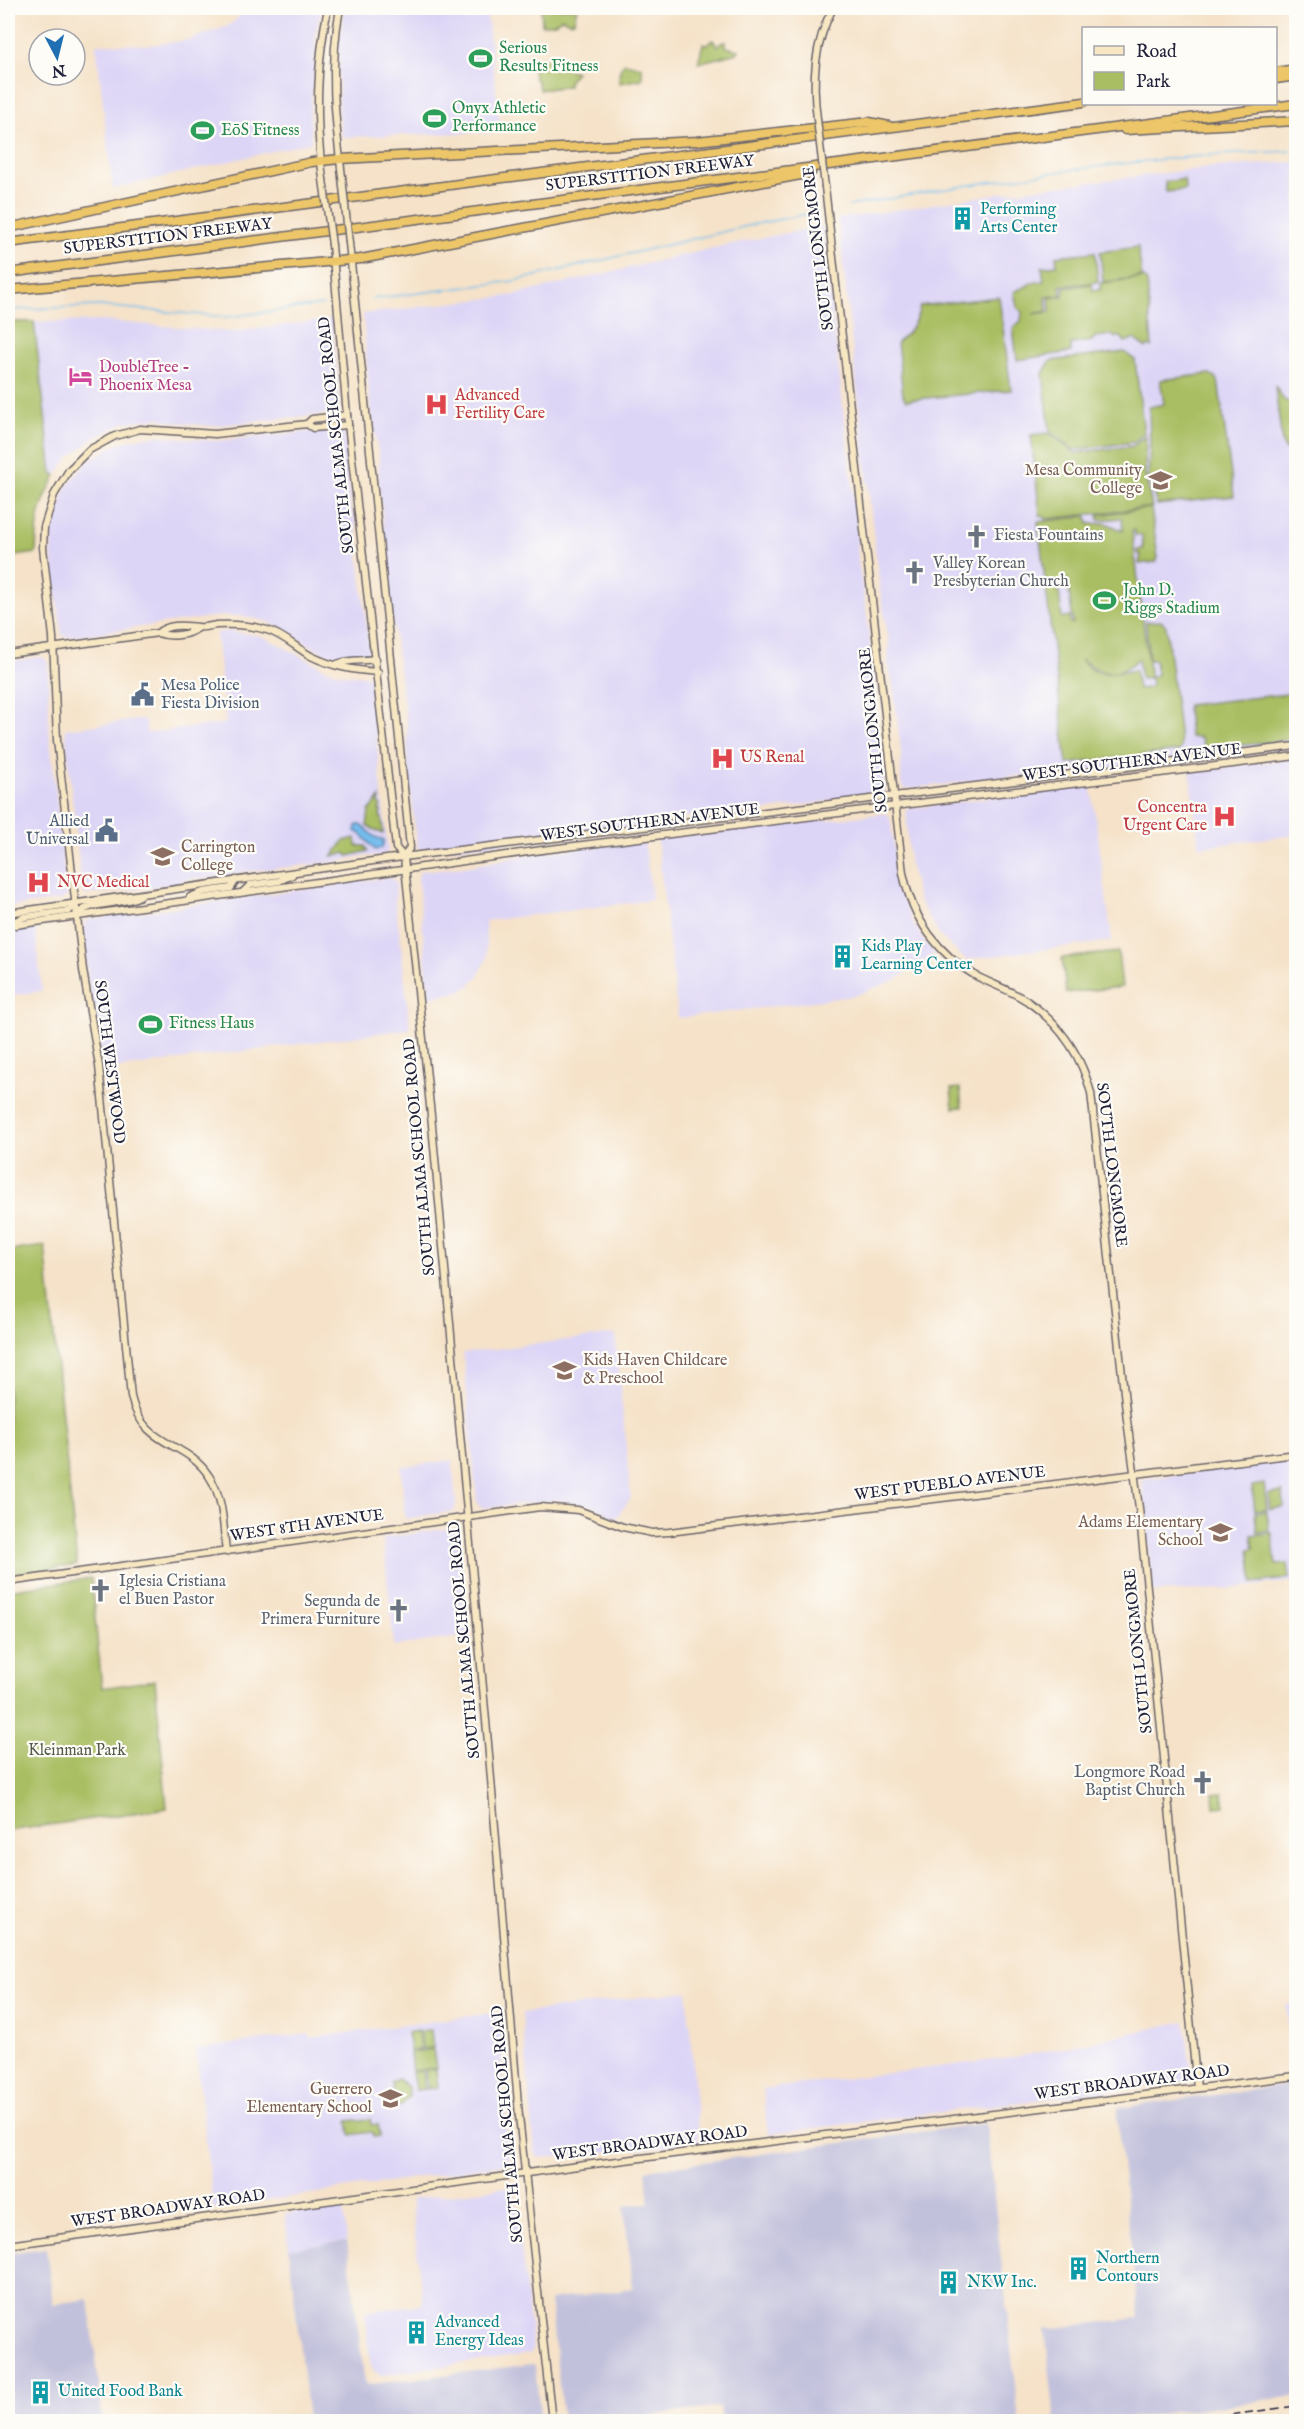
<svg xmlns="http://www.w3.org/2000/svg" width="1304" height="2429" font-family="'IM FELL English',serif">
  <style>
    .built { fill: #ddd5f6 }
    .industrial { fill: #c2c1dc }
    .green { fill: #a9be62; stroke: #66704e; stroke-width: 1.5; fill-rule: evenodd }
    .water { fill: #75bded; stroke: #4c7094; stroke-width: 1.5 }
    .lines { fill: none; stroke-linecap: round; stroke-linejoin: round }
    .stream { stroke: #75bded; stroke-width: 1.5 }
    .secondary-casing { stroke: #6c656c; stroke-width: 9 }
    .highway-casing { stroke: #6c656c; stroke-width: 11 }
    .secondary { stroke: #f7e8c3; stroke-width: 6 }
    .highway { stroke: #ecc669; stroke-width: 8 }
    .rail { stroke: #22223b; stroke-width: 1.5; stroke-dasharray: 9 4.5; stroke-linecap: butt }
    .secondary-bridge-casing { stroke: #6c656c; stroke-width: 9; stroke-linecap: butt }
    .secondary-bridge { stroke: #f7e8c3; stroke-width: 6 }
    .labels { text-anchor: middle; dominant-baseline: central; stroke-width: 4.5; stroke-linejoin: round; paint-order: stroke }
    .leisure-label { font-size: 16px; fill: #27864d; stroke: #fdfcf7; text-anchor: start }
    .street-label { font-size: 16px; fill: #22223b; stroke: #fdfcf7 }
    .culture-label { font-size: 16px; fill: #0d838f; stroke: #fdfcf7; text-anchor: start }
    .hotel-label { font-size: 16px; fill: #b23c85; stroke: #fdfcf7; text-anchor: start }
    .health-label { font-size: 16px; fill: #be3a42; stroke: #fdfcf7; text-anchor: start }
    .education-label { font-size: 16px; fill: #785e54; stroke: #fdfcf7; text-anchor: end }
    .worship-label { font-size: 16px; fill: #5b616d; stroke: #fdfcf7; text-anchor: start }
    .service-label { font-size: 16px; fill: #4e5e75; stroke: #fdfcf7; text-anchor: start }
    .park-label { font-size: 16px; fill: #515949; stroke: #fdfcf7 }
  </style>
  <rect width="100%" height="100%" fill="#fdfcf7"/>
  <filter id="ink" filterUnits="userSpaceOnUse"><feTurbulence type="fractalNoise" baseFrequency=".0167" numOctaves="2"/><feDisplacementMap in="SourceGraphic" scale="12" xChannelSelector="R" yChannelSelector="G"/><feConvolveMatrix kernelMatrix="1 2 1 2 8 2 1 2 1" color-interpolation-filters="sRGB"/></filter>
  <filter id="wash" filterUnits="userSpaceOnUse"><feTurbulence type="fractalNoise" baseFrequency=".008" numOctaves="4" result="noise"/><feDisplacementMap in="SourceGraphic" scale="24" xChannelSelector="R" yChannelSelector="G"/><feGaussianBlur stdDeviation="1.35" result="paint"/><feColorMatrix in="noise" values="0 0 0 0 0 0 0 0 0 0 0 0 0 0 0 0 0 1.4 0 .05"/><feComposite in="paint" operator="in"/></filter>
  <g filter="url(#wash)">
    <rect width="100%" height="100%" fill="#f5e2c8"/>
    <g class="built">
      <path d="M250 8H322L315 35 316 56 310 111 311 142 113 189 96 44 150 45 189 40 228 26Z"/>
      <path d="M345 8H486L501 132 342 137 339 114V45Z"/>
      <path d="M1296 162V744L1059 774 1023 775 905 789 901 783V752L893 684 888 664 889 642 880 591 838 219 1001 193 1214 167Z"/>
      <path d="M822 226 857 525 858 560 867 616 885 793 756 812 719 813 661 820 633 827 487 845 420 850 417 845 408 767 407 727 396 648 379 484V457L370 404 363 314 514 295 722 246Z"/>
      <path d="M332 319 340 406 336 413 210 426 173 422 158 418 126 422 93 439 69 458 56 475 52 473 34 322 103 321 233 332Z"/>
      <path d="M336 429 342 430 345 436 350 506 355 519 369 650 365 657H341L323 653 282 628 265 621 241 616H220L67 637 62 635 51 552 52 526 67 486 89 460 119 443 143 437 161 436 216 441Z"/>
      <path d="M228 631 262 636 326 669 343 674 368 676 370 678 388 852 382 856H362L336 862 241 872 225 877 188 879 175 884 85 895 82 890 65 729 145 719 147 733 226 723 216 633Z"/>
      <path d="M39 657 44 658 48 663 49 730 67 896 62 900 8 907V662Z"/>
      <path d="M1296 758V835L1199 847 1190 772Z"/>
      <path d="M1091 784 1112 941 969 959 967 961 939 935 918 899 909 860 906 809Z"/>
      <path d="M886 813 890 818 900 893 913 923 924 941 935 954 895 980 854 996 678 1018 657 839 803 820H831Z"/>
      <path d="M639 841 644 842 645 846 652 900 485 921 487 958 478 976 469 986 459 992 429 997 418 879 420 871 465 867 534 854Z"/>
      <path d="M390 877 396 882V887L395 905 400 935 410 1029 104 1070 89 988 83 929 86 920Z"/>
      <path d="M35 926 42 991 8 996V930Z"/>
      <path d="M615 1334 631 1498 615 1519 594 1506 557 1500 484 1508 479 1506 477 1502 463 1353Z"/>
      <path d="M1296 1459V1581L1227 1589 1153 1592 1142 1479Z"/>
      <path d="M452 1460 456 1504 454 1511 405 1519 401 1467Z"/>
      <path d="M451 1528 458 1534 468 1636 394 1646 383 1538Z"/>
      <path d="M687 1991 699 2143 539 2158 535 2153 522 2013Z"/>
      <path d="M1296 2003V2068H1294L1286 2005Z"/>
      <path d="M501 2012 503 2093 509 2159 504 2164 213 2209 196 2049 309 2034 310 2038Z"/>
      <path d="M1185 2021 1191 2073V2079L1188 2081 768 2134 763 2089 1009 2058 1083 2044Z"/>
      <path d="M507 2187 511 2188 515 2193 533 2350 530 2354 382 2375 376 2373 371 2367 365 2312 423 2304 411 2199Z"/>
      <path d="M339 2207H343L344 2211 347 2241 289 2249 285 2214Z"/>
    </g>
    <g class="industrial">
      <path d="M1296 2084V2396L1106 2421H1055L1045 2329 1139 2318 1117 2118 1118 2108Z"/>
      <path d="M986 2123 1019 2421 722 2422 720 2407 609 2421H563L550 2300 633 2288 624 2206 649 2203 646 2170Z"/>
      <path d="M347 2241 365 2385 532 2364 535 2367 541 2421H308L289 2249Z"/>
      <path d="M46 2248 53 2304 89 2299 103 2421H8V2253Z"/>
    </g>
    <g class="green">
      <path d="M541 8H577L574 21 569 22 562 18 555 23 542 25Z"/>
      <path d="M713 40 717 46 723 42H726V47L739 50 737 53 698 63 703 44H707Z"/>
      <path d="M534 58 542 60 551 58 566 69 576 72 568 82V86L540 90 537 81 534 78 532 61Z"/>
      <path d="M625 63 642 67V79L620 83C618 76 619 67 625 63Z"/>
      <path d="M1184 179 1185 190 1166 192 1165 182Z"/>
      <path d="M1138 247 1142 277 1103 282 1100 252Z"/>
      <path d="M1095 252 1098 282 1060 286 1061 295 1046 297 1047 311 1033 314 1050 312 1049 298 1063 296V288L1092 284 1093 290H1100V283L1144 278 1147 282 1152 347 1148 346 1146 348 1134 339 1125 342 1120 336 1115 338 1113 335 1095 337 1092 341 1071 344V352L1017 360 1013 328 1021 321 1022 312 1017 307 1014 292 1029 285V283L1044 281 1042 267 1057 265 1056 256Z"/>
      <path d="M999 297 1011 390 906 400 903 396 897 342C910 333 917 322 920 306Z"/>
      <path d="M8 322H34L52 473 56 475C39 508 37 517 36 553L8 557Z"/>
      <path d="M1124 352 1135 360 1144 433 1134 442 1074 450 1050 431 1043 374 1050 361Z"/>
      <path d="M1210 374 1218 380 1234 496 1157 505 1148 477 1150 446 1149 407 1164 404 1160 380Z"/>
      <path d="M1275 386 1284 400 1296 405V448L1285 450 1282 443Z"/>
      <path d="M1049 433 1075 453 1133 446 1146 435 1145 474 1152 507 1047 519 1040 515 1031 435Z"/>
      <path d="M1151 508 1158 558 1156 562 1139 564 1141 554H1138L1137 550 1143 549 1142 535H1135V530L1132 531 1150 678 1141 679 1138 659C1118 680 1100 674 1081 659 1094 678 1115 674 1135 670L1138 689 1148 688 1152 685 1151 676 1157 675 1155 660H1149L1146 622 1162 621 1166 626 1181 747 1179 751 1067 764 1038 522 1087 516 1089 524 1106 523 1123 531 1122 518 1099 520 1098 515ZM1067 578 1068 583 1073 623H1070V617L1062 618 1058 582 1067 581Z"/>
      <path d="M1296 693V739L1204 750 1201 738 1190 737 1187 709 1188 705Z"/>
      <path d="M380 798 379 804 381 805 379 810 381 811 380 816 382 818 383 834 367 826 369 811Z"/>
      <path d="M356 838 357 846H365L368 851 348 856 346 853 333 856 344 841Z"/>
      <path d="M1118 952 1122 987 1066 993 1062 958Z"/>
      <path d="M960 1088 962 1107 953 1108 951 1089Z"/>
      <path d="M45 1246 77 1565 14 1574 11 1564 8 1562V1251Z"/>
      <path d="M1264 1484 1267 1509 1255 1511 1252 1486Z"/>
      <path d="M1283 1492 1284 1507 1270 1509 1268 1494Z"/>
      <path d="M1267 1511 1269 1531 1257 1532 1255 1513Z"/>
      <path d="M1272 1533 1276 1565 1288 1564 1290 1578 1253 1583 1249 1549 1254 1548 1252 1535Z"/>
      <path d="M91 1578 102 1688 155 1680 167 1808 8 1831V1590Z"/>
      <path d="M1223 1793 1225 1806 1214 1807 1213 1794Z"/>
      <path d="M431 2030 433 2048 422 2049 420 2031Z"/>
      <path d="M418 2031 420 2050 410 2051 407 2033Z"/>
      <path d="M433 2049 436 2068 412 2071 410 2053Z"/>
      <path d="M436 2069 438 2087 428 2089 425 2070Z"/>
      <path d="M423 2071 425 2089 415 2090 412 2072Z"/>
      <path d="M398 2079 408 2087 409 2096 401 2106H394L392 2082Z"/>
      <path d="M370 2119 371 2125 378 2124 380 2136 373 2137 372 2132 350 2135 348 2121Z"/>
    </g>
    <path class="water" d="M357 825H361L375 837 384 840 382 848 375 850 360 833 355 831Z"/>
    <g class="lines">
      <g class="stream">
        <path d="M849 206C997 179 1146 155 1296 151"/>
        <path d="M371 299 514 281 756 224 807 214"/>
        <path d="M8 310 99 306 227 317 323 305"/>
      </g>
    </g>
  </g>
  <g filter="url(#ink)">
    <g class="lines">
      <defs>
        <g id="secondary">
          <path d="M340 8C329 65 335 120 342 177"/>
          <path d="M817 119C812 80 814 43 833 8"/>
          <path d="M323 179C315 121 316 65 328 8"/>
          <path d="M825 187 903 873C912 918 938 955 978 977 994 985 1012 991 1027 1001 1060 1024 1081 1054 1091 1093L1127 1420 1139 1508 1197 2088"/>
          <path d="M349 243 410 847 404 857"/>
          <path d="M332 245 347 415 396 848 404 857 432 1125 488 1743 519 2116 552 2422"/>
          <path d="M307 424 313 428 348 425"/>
          <path d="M158 633C169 623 185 626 198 627 203 628 211 626 216 625 234 624 250 625 267 630 284 635 296 648 311 656 333 667 353 670 378 672"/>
          <path d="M8 654 158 633C171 638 188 635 198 628"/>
          <path d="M337 664C348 659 364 661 376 659"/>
          <path d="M243 892 250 885 279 881 292 875"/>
          <path d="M190 897 203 892 231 888 236 880"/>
          <path d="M8 913 387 859 1296 746"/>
          <path d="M77 915C87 901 122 906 140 896"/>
          <path d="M9 924 24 917 69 911 75 904"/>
          <path d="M8 926 542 850 1296 756"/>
          <path d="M226 1552C223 1526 224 1498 209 1476 186 1440 144 1449 131 1397L99 1066 83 970 57 740 53 637 43 548 44 527 54 495 69 470 89 450 115 436 140 429 215 434 307 424 312 419 347 415"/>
          <path d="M8 1582 540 1507 578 1510 623 1527 652 1533 669 1532 1296 1454"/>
          <path d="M8 2245 585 2165 1296 2076"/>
        </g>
        <g id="highway">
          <path d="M1276 72 1296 69"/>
          <path d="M1276 79 1296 76"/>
          <path d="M1125 130 1296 121"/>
          <path d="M8 228 312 162 340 159 697 141 869 122 889 126"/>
          <path d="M8 243 1084 102"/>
          <path d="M8 273C437 217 867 159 1296 104"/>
          <path d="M8 290 361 259 811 173"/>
        </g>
      </defs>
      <use href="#secondary" class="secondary-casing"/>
      <use href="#highway" class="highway-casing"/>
      <use href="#secondary" class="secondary"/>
      <use href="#highway" class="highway"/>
      <path class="rail" d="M1178 2422 1296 2406"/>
      <defs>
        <g id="secondary-bridge">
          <path d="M817 119 825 187"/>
          <path d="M342 177 349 243"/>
          <path d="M323 179 332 245"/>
        </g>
      </defs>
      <use href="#secondary-bridge" class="secondary-bridge-casing"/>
      <use href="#secondary-bridge" class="secondary-bridge"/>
    </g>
  </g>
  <defs>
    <symbol id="stadium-bare" viewBox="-9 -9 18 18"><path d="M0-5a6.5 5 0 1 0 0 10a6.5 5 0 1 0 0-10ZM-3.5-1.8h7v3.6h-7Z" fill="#2e9e5b" stroke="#fdfcf7" stroke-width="2.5" paint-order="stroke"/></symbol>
    <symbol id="building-bare" viewBox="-9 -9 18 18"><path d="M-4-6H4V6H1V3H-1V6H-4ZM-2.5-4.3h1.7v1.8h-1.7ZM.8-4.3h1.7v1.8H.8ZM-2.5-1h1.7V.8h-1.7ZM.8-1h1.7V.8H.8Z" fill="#0f9aa8" stroke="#fdfcf7" stroke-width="2.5" paint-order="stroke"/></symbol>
    <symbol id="hotel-bare" viewBox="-9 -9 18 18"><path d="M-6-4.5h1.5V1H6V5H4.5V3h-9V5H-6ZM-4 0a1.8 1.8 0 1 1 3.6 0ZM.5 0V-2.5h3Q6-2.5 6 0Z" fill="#d1479c" stroke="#fdfcf7" stroke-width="2.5" paint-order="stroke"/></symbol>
    <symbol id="hospital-bare" viewBox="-9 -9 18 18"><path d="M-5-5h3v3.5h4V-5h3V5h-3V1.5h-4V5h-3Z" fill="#e0444e" stroke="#fdfcf7" stroke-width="2.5" paint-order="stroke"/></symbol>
    <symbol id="university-bare" viewBox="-9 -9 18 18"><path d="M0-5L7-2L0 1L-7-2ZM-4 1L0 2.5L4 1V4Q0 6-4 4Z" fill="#8d6e63" stroke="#fdfcf7" stroke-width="2.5" paint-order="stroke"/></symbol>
    <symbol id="church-bare" viewBox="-9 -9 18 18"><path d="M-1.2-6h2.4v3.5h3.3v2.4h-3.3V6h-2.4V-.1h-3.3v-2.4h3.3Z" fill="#6b7280" stroke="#fdfcf7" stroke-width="2.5" paint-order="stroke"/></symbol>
    <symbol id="civic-bare" viewBox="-9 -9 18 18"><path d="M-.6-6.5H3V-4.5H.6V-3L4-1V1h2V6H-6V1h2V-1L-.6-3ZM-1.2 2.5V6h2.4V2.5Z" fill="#5c6f8a" stroke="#fdfcf7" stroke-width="2.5" paint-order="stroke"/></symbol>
    <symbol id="school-bare" viewBox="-9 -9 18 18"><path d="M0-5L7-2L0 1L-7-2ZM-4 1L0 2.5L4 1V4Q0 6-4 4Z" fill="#8d6e63" stroke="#fdfcf7" stroke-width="2.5" paint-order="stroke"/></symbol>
  </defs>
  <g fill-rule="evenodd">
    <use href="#stadium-bare" x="464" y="42" width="33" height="33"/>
    <use href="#stadium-bare" x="418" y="102" width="33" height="33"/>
    <use href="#stadium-bare" x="186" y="114" width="33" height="33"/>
    <use href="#building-bare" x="946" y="202" width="33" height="33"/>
    <use href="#hotel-bare" x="64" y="360" width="33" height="33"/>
    <use href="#hospital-bare" x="420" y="388" width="33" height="33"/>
    <use href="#university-bare" x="1144" y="464" width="33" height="33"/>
    <use href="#church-bare" x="960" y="520" width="33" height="33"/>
    <use href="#church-bare" x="898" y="556" width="33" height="33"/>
    <use href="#stadium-bare" x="1088" y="584" width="33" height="33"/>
    <use href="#civic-bare" x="126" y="678" width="33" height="33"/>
    <use href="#hospital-bare" x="706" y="742" width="33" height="33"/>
    <use href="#hospital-bare" x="1208" y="800" width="33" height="33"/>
    <use href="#civic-bare" x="90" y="814" width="33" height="33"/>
    <use href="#university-bare" x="146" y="840" width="33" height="33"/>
    <use href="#hospital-bare" x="22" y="866" width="33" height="33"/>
    <use href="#building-bare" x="826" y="940" width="33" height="33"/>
    <use href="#stadium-bare" x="134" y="1008" width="33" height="33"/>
    <use href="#school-bare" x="548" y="1354" width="33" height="33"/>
    <use href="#school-bare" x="1204" y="1516" width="33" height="33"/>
    <use href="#church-bare" x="84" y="1574" width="33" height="33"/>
    <use href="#church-bare" x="382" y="1594" width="33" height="33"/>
    <use href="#church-bare" x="1186" y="1766" width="33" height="33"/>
    <use href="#school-bare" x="374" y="2082" width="33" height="33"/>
    <use href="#building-bare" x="1062" y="2252" width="33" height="33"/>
    <use href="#building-bare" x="932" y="2266" width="33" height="33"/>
    <use href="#building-bare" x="400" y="2316" width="33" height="33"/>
    <use href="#building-bare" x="24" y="2376" width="33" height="33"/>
  </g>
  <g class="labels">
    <g class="leisure-label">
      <text x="499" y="49">Serious<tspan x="499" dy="18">Results Fitness</tspan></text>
      <text x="452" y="109">Onyx Athletic<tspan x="452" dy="18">Performance</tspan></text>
      <text x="221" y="131">EōS Fitness</text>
      <text x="1123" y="591">John D.<tspan x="1123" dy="18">Riggs Stadium</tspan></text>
      <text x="169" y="1024">Fitness Haus</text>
    </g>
    <g class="street-label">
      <text transform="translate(650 174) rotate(-7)">SUPERSTITION FREEWAY</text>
      <text transform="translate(168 237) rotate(-7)">SUPERSTITION FREEWAY</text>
      <text transform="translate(819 248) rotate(-97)">SOUTH LONGMORE</text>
      <text transform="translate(337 435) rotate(-96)">SOUTH ALMA SCHOOL ROAD</text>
      <text transform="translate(874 730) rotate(-96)">SOUTH LONGMORE</text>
      <text transform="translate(1132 763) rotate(-7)">WEST SOUTHERN AVENUE</text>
      <text transform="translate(650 823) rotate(-7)">WEST SOUTHERN AVENUE</text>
      <text transform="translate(109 1062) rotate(83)">SOUTH WESTWOOD</text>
      <text transform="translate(420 1157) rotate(-95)">SOUTH ALMA SCHOOL ROAD</text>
      <text transform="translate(1111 1165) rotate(83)">SOUTH LONGMORE</text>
      <text transform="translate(950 1484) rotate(-7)">WEST PUEBLO AVENUE</text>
      <text transform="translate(307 1526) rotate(-8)">WEST 8TH AVENUE</text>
      <text transform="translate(465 1640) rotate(-95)">SOUTH ALMA SCHOOL ROAD</text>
      <text transform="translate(1139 1651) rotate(-96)">SOUTH LONGMORE</text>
      <text transform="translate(1132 2083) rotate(-7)">WEST BROADWAY ROAD</text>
      <text transform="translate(508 2124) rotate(-95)">SOUTH ALMA SCHOOL ROAD</text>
      <text transform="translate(650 2144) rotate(-7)">WEST BROADWAY ROAD</text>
      <text transform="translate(168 2209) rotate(-8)">WEST BROADWAY ROAD</text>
    </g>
    <g class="culture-label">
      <text x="980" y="210">Performing<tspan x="980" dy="18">Arts Center</tspan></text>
      <text x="861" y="947">Kids Play<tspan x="861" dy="18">Learning Center</tspan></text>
      <text x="1096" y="2259">Northern<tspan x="1096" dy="18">Contours</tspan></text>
      <text x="967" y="2283">NKW Inc.</text>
      <text x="435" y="2323">Advanced<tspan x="435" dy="18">Energy Ideas</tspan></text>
      <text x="58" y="2392">United Food Bank</text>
    </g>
    <g class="hotel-label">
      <text x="99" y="368">DoubleTree -<tspan x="99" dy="18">Phoenix Mesa</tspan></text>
    </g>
    <g class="health-label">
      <text x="455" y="396">Advanced<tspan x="455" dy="18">Fertility Care</tspan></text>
      <text x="740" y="758">US Renal</text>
      <text x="1207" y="808" text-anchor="end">Concentra<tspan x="1207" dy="18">Urgent Care</tspan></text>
      <text x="57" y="883">NVC Medical</text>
    </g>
    <g class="education-label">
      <text x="1142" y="471">Mesa Community<tspan x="1142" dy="18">College</tspan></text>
      <text x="181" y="848" text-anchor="start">Carrington<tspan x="181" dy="18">College</tspan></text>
      <text x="583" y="1361" text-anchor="start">Kids Haven Childcare<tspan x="583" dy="18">&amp; Preschool</tspan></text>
      <text x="1203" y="1523">Adams Elementary<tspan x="1203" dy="18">School</tspan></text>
      <text x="372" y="2090">Guerrero<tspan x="372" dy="18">Elementary School</tspan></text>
    </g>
    <g class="worship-label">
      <text x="994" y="536">Fiesta Fountains</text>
      <text x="933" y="564">Valley Korean<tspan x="933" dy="18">Presbyterian Church</tspan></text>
      <text x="119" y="1582">Iglesia Cristiana<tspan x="119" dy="18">el Buen Pastor</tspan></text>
      <text x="380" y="1602" text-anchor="end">Segunda de<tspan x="380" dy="18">Primera Furniture</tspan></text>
      <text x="1185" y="1773" text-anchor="end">Longmore Road<tspan x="1185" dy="18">Baptist Church</tspan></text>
    </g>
    <g class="service-label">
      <text x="161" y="686">Mesa Police<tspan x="161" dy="18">Fiesta Division</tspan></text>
      <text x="89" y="822" text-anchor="end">Allied<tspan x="89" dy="18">Universal</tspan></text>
    </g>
    <g class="park-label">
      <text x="77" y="1751">Kleinman Park</text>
    </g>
  </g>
  <rect width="1304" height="2429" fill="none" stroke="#fdfcf7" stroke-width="30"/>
  <rect x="1082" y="27" width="195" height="78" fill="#fdfcf7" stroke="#a5a5ac" stroke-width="1.5"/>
  <rect x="1094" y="46" width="30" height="9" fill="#f7e8c3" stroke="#a5a5ac" stroke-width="1.5"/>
  <text x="1136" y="57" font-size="18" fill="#22223b">Road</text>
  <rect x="1094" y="72" width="30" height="18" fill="#a9be62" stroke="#a5a5ac" stroke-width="1.5"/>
  <text x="1136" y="87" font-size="18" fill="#22223b">Park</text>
  <g transform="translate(57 57) rotate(173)"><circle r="28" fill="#fdfcf7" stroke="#a5a5ac" stroke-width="1.5"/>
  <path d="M0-4.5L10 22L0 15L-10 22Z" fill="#1f6fb2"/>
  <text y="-9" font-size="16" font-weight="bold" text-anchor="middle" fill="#22223b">N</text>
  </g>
</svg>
